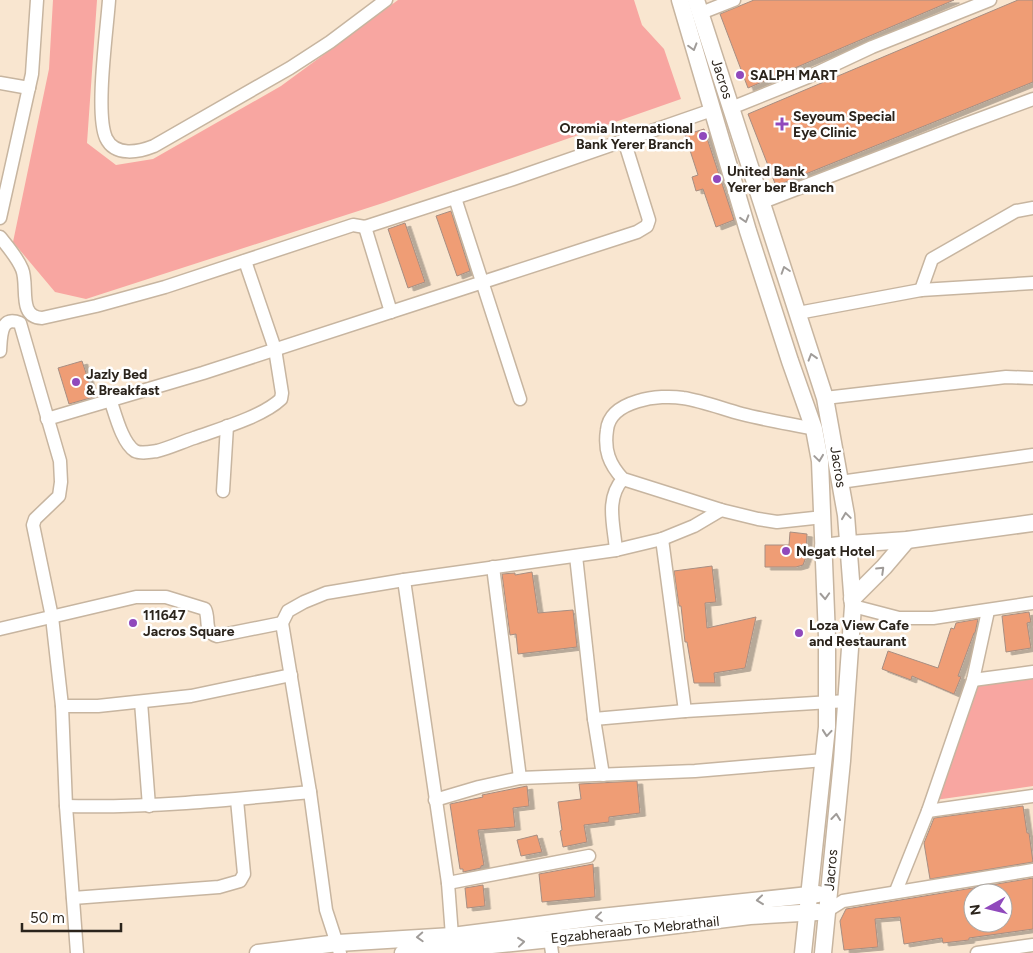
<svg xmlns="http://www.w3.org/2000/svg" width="1033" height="953" font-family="Figtree,sans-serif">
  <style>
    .green { fill: #f8a6a1 }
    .building { fill: #ef9d74; stroke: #a78e82; fill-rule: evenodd; filter: url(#shadow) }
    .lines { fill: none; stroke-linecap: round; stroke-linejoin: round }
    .minor-casing { stroke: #c7b5a0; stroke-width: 15 }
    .major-casing { stroke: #c7b5a0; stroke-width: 19 }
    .minor { stroke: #fff; stroke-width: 12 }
    .major { stroke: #fff; stroke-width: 16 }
    .oneway { stroke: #a09c99 }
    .poi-dot { fill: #9049bc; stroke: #fff; stroke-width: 2 }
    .labels { text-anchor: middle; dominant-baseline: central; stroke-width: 5; stroke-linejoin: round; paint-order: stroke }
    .poi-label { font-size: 14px; font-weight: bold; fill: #2b241c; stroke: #fff; text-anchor: start }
    .street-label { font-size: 14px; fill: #2b241c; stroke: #fff }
  </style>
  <defs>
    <filter id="shadow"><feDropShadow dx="5.5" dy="3" stdDeviation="0" flood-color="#0004"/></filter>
  </defs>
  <rect width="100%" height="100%" fill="#f9e6d0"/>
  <g class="green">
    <path d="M53 0H97L87 143 116 165 153 159 281 86 398 0H634L642 25 664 49 681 99 383 203 86 299 55 292 13 242 49 69Z"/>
    <path d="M1033 677V786L935 800 972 685Z"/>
  </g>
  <g class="building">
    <path d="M754 0H954L748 88 720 14Z"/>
    <path d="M1018 0H1033V82L776 186 748 114Z"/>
    <path d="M704 129 734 220 716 227 703 189 696 191 692 177 698 175 685 135Z"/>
    <path d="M451 211 470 271 457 276 436 216Z"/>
    <path d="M405 223 425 282 408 288 388 229Z"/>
    <path d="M82 361 94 397 69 404 58 368Z"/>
    <path d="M790 532 807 534 806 557 803 565 796 567H765V545H789Z"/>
    <path d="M712 566 716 602 705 603 707 628 756 617 745 668 714 673 715 683H694L687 642H685L681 606H679L674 571Z"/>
    <path d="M532 572 538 613 573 610 577 647 518 654 516 634 510 635 502 574 515 573V575Z"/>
    <path d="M1029 612 1031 622 1027 623 1031 648 1006 652 1002 616Z"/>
    <path d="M978 619 975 633H974L958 676 961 677 954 694 912 676 911 680 882 669 888 651 938 668 951 628 954 629 956 623Z"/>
    <path d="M637 781 640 813 609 817V822L584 825 587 842 563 847 560 831 562 830 558 802 581 799 579 784Z"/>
    <path d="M527 786 529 806 513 808 515 827 478 830 484 865 481 866V868L463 872V869H460L450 804 483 797 482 795Z"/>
    <path d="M1023 806 1027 833H1029L1033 862 930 879 924 843 934 818Z"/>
    <path d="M537 835 542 852 521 856 517 840Z"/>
    <path d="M593 864 595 897 542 902 539 874Z"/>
    <path d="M1033 878V929L969 938V940L943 943 942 938 904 944 900 917 875 919 878 947 844 950 840 921 846 909ZM973 893H1003V923H973Z"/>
    <path d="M483 885 485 906 467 908 465 888Z"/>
  </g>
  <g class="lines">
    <defs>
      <g id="minor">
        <path d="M109 0C107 30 95 113 106 138 115 157 139 152 154 146L290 68 330 42 386 0"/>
        <path d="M701 13 734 0"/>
        <path d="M0 83 29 88"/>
        <path d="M731 108 808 77 872 47 990 0"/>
        <path d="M455 198 520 399"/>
        <path d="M763 202 963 125 1033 99"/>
        <path d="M0 218 32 74 37 0"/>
        <path d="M365 227 391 312"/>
        <path d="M0 237C8 247 17 257 22 269 29 285 17 317 42 318L96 306 165 287 353 225 365 227 513 179 712 110"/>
        <path d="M921 290 932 259 1016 211 1033 208"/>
        <path d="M798 313 921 290 1033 283"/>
        <path d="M0 351C1 337 0 315 20 323L60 461 61 482 59 496 35 519 33 525 52 617 62 706 66 806 77 953"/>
        <path d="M825 398 1006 377 1033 378"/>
        <path d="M110 399C115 413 122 443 135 451 141 454 150 452 157 451 169 448 182 442 194 438 219 429 262 417 281 399L282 393 275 349 245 261"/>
        <path d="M47 419 203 373 637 232 647 226 649 220 624 140"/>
        <path d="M814 429C790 424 766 420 742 414 723 409 703 401 683 398 660 394 610 400 607 430 604 450 609 464 623 479L721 510 758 519 777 522 823 517"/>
        <path d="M840 482 1033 455"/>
        <path d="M223 491 227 426"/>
        <path d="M662 539 685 711"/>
        <path d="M616 550C614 525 605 499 623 479"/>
        <path d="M576 556 594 719 603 775"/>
        <path d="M493 567 520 778"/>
        <path d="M404 580 448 883 452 936"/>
        <path d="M853 606 899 618H933L1033 603"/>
        <path d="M0 629 136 597H166L205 609C210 619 203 632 217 636L282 623"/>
        <path d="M973 680 1033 672"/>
        <path d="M141 702 149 806"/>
        <path d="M62 706H98L191 696 291 675"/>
        <path d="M594 719 685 711 847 701"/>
        <path d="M435 800 479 787 520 778 695 771 824 760"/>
        <path d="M66 806C148 808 228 800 310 792"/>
        <path d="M928 811 1033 796"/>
        <path d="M448 883 589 856"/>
        <path d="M896 891 928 811 973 680 988 611"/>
        <path d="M73 898 219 887 240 881 244 874 237 800"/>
        <path d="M827 911 843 901 1033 870"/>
        <path d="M550 939 552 953"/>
        <path d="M340 953 326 910 310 792 282 623 288 611 304 602 326 593 404 580 616 550 662 539 694 526 721 510"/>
        <path d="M977 953 1033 945"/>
      </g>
      <g id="major">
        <path d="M680 0 748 231 790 361 814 429 820 461 827 637V727L803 953"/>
        <path d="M696 0 825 398 846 515 853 606 842 761 823 953"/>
        <path d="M823 547 849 544 907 540 1033 523"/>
        <path d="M852 599 884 567 907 540"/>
        <path d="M258 953 338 943 452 936 591 918 818 894"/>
        <path d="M403 953 447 947 453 949 628 931 750 916 818 912"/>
      </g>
    </defs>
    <use href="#minor" class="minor-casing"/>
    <use href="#major" class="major-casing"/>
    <use href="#minor" class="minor"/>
    <use href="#major" class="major"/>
  </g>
  <defs><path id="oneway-chevron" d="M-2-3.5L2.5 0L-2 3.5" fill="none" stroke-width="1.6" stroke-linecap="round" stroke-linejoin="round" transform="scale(1.25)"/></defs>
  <g class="oneway">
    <use href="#oneway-chevron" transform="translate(693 47) rotate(74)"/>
    <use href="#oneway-chevron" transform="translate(745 219) rotate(73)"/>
    <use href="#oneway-chevron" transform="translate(785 270) rotate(-108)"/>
    <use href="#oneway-chevron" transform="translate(812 357) rotate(-107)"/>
    <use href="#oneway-chevron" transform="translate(819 458) rotate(82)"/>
    <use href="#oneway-chevron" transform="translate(846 516) rotate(-98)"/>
    <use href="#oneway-chevron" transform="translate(881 570) rotate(-44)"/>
    <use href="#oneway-chevron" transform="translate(825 596) rotate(87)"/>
    <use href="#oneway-chevron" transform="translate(827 733) rotate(95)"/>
    <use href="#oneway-chevron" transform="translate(836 817) rotate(-84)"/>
    <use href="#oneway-chevron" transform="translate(760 900) rotate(174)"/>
    <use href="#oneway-chevron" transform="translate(599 917) rotate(174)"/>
    <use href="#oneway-chevron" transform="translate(420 937) rotate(177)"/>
    <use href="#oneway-chevron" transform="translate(521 942) rotate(-6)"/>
  </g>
  <g class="poi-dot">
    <circle cx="740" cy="75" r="5"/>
    <path d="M779.5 116.5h5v5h5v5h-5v5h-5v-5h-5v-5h5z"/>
    <circle cx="703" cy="136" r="5"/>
    <circle cx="717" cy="179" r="5"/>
    <circle cx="76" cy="382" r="5"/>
    <circle cx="786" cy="551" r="5"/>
    <circle cx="133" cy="623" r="5"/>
    <circle cx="799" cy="633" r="5"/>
  </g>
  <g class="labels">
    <g class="poi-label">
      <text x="750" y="75">SALPH MART</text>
      <text x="793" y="116">Seyoum Special<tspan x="793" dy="16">Eye Clinic</tspan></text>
      <text x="693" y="128" text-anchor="end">Oromia International<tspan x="693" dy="16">Bank Yerer Branch</tspan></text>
      <text x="727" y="171">United Bank<tspan x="727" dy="16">Yerer ber Branch</tspan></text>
      <text x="86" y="374">Jazly Bed<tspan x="86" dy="16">&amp; Breakfast</tspan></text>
      <text x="796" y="551">Negat Hotel</text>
      <text x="143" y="615">111647<tspan x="143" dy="16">Jacros Square</tspan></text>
      <text x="809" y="625">Loza View Cafe<tspan x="809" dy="16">and Restaurant</tspan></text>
    </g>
    <g class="street-label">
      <text transform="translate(722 79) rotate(72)">Jacros</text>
      <text transform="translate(838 467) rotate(81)">Jacros</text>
      <text transform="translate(831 870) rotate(-85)">Jacros</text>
      <text transform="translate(635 930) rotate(-6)">Egzabheraab To Mebrathail</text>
    </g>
  </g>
  <g transform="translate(988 908) rotate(262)"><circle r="24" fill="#ffffff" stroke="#aaa7a4"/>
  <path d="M0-4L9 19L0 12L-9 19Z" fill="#9049bc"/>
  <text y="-8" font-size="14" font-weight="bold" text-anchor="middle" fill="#2b241c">N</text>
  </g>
  <path d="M22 923v8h99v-8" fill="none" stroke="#2b241c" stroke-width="2.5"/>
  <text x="30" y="923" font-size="15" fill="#2b241c" stroke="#ffffff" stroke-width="4" paint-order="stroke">50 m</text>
</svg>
